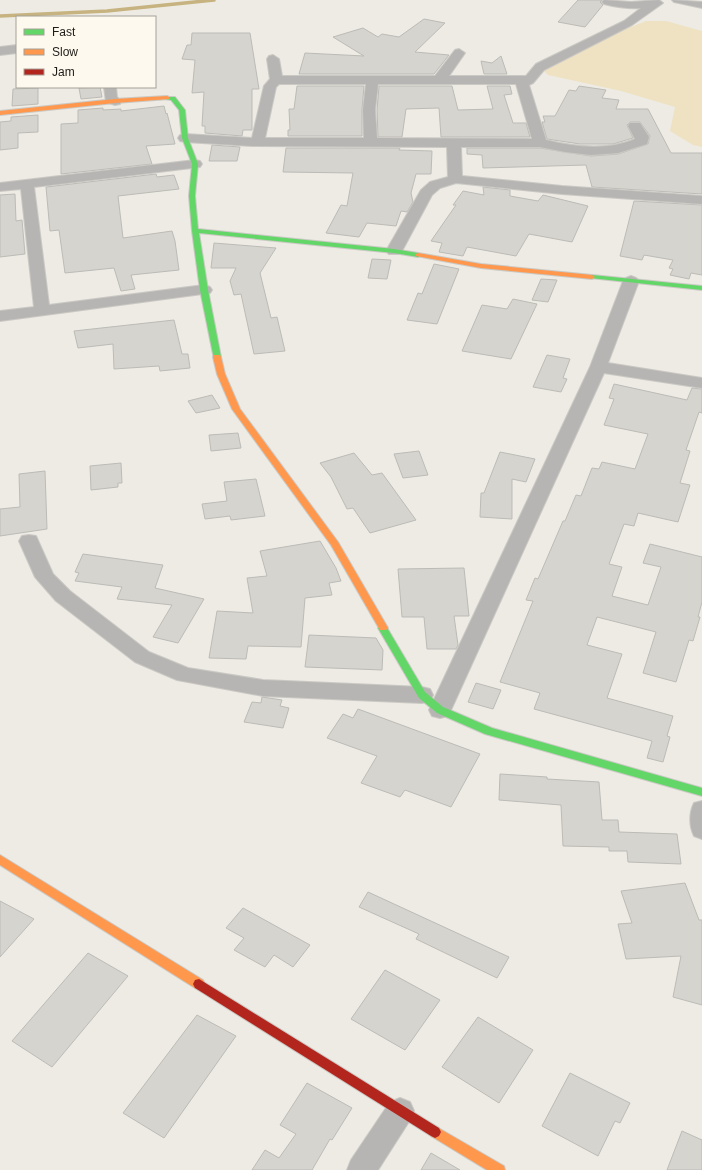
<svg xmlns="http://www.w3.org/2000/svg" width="702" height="1170" font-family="Helvetica,sans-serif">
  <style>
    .green { fill: #eee2c2 }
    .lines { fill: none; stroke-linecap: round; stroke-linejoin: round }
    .stream { stroke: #c6b380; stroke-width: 3.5 }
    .building { fill: #d6d4cf; stroke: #bcbbb6 }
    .street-casing { stroke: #cbc9c4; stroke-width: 2 }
    .fast-casing { stroke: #cbc9c4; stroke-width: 2 }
    .slow-casing { stroke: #cbc9c4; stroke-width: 2 }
    .jam-casing { stroke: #cbc9c4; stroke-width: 2 }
    .street { fill: #b7b5b3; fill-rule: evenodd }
    .fast { fill: #63d668; fill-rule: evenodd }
    .slow { fill: #ff974d; fill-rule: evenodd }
    .jam { fill: #b3261e; fill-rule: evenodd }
  </style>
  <rect width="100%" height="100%" fill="#edebe4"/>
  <path class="green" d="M646 21H666L702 31V147L693 145 670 131 675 107 621 91 548 75 544 71 599 40Z"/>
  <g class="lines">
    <path class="stream" d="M0 16 107 11 214 0"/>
  </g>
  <g class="building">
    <path d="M578 0H602L600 2 603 5 585 27 558 22Z"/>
    <path d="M424 19 445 23 415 52 449 55 434 74H299L305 53 364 56 333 37 363 28 378 37 382 34 399 37Z"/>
    <path d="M192 33H250L259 89H252V130H243L242 136 205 133V126H202L204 92 192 93 195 60 182 59 187 45H191Z"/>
    <path d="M501 56 507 74H484L481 61 492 63Z"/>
    <path d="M297 86H364L362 110V136H288V130H290L289 109H294Z"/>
    <path d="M379 86H452L458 110 493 109 487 86H510L512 94 504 95 513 123H526L530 137H441L439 108 406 109 402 137H378L377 110Z"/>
    <path d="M579 86 606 90 602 98 619 100 616 109H648L671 153H702V194L592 187 586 165 483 168 482 155 467 154V148H540L591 156 618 154 648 144 650 136 640 122H630L627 125 633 138 613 144H580L547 139 542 122H545L543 116H555L569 90 576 91Z"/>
    <path d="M100 87 102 97 81 99 79 88Z"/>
    <path d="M38 88V104L12 106 13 89Z"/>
    <path d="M164 106 166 114 167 113 175 144 146 146 152 164 61 174V124L78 123V110L103 108V110L121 109V111Z"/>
    <path d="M38 115V132L18 133V148L0 150V122L11 121V117Z"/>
    <path d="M212 145 240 147 237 161H209Z"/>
    <path d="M286 148H400L399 150 432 151 431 174H416L411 193 413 202 407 212 401 211 396 226 367 223 359 237 326 233 341 205 347 206 353 173 283 172Z"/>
    <path d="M156 174 157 177 174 175 179 189 118 196 123 238 172 231 175 241 179 270 131 275 135 289 121 291 114 268 65 273 59 230 50 231 46 187Z"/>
    <path d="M483 187 510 190V196L538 201 543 195 588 206 572 242 529 234 516 256 467 247 463 256 439 252 442 243 431 241 456 205H453L463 191 484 195Z"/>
    <path d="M15 194 16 221 22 220 25 254 0 257V195Z"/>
    <path d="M634 201 702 205V275L691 273 689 279 670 275 673 269 669 268 673 260 644 255 642 260 620 256Z"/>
    <path d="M214 243 276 248 260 273 271 318 277 317 285 351 254 354 241 294 234 295 230 281 236 268H211Z"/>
    <path d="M372 259 391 260 387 279 368 278Z"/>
    <path d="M434 264 459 269 437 324 407 320 418 293 422 294Z"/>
    <path d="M541 279 557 280 548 302 532 300Z"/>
    <path d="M513 299 537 304 511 359 462 351 482 305 507 309Z"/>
    <path d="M174 320 182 354H188L190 368 160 371 159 366 114 369 113 344 78 348 74 331Z"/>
    <path d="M547 355 570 359 563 378 567 379 561 392 533 387Z"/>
    <path d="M614 384 687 400 692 388 702 389V413L699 412 686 450 690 451 680 483 690 485 678 522 638 513 634 526 624 524 609 564 622 567 612 596 648 605 661 567 643 563 650 544 702 557V602L698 617H700L693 641 689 640 676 682 643 673 656 632 597 617 587 645 622 654 607 698 673 716 667 736 670 737 663 762 647 758 652 741 534 709 540 693 500 682 533 601 526 600 535 578 538 579 563 521H565L576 495 581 496 592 468 599 469 602 462 635 469 648 434 604 425 614 399 609 398Z"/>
    <path d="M212 395 220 408 196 413 188 401Z"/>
    <path d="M238 433 241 448 211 451 209 435Z"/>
    <path d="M419 451 428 475 403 478 394 454Z"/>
    <path d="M500 452 535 459 526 482 512 479V519L480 517 481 493H484Z"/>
    <path d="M354 453 372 475 382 473 416 520 370 533 353 508 347 509 331 477 320 463Z"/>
    <path d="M121 463 122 483H118V487L91 490 90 466Z"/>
    <path d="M45 471 47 529 0 536V509L20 507 19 474Z"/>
    <path d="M256 479 265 516 231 520 230 516 205 519 202 504 227 501 224 482Z"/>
    <path d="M320 541 336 568 341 581 329 583 332 595 305 598 301 647 248 646 246 659 209 658 217 611 253 613 247 578 267 576 260 551Z"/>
    <path d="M83 554 163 565 155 588 204 599 178 643 153 637 172 605 117 599 122 587 75 581 79 573 75 572Z"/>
    <path d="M464 568 469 616H454L458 645 456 649H427L424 617H402L398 569Z"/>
    <path d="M309 635 376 638 383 650 382 670 305 667Z"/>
    <path d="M476 683 501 690 493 709 468 702Z"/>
    <path d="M262 697 282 700 280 706 289 708 283 728 244 722 252 702 261 703Z"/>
    <path d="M358 709 480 754 451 807 405 790 400 797 361 783 377 756 327 738 343 714 353 718Z"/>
    <path d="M500 774 547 777V779L599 782 602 820H618L619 832 677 834 681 864 628 862 627 851H609V847L563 846 561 805 499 800Z"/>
    <path d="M685 883 699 920H702V1005L673 997 681 956 626 959 618 924 632 923 621 891Z"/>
    <path d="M368 892 509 957 497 978 416 939 419 934 359 907Z"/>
    <path d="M0 901 34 919 0 957Z"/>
    <path d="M243 908 310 945 293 967 274 955 265 967 234 950 244 938 226 928Z"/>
    <path d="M88 953 128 976 52 1067 12 1041Z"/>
    <path d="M385 970 440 1000 405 1050 351 1019Z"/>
    <path d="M197 1015 236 1036 164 1138 123 1113Z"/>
    <path d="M478 1017 533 1050 499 1103 442 1067Z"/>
    <path d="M570 1073 630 1103 620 1123 615 1121 598 1156 542 1126Z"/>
    <path d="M307 1083 352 1108 332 1140 330 1139 312 1170H252L265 1150 279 1158 296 1134 280 1125Z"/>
    <path d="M682 1131 702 1140V1170H667Z"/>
    <path d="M431 1153 460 1170H421Z"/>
  </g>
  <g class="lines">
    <defs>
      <g id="street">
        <path d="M604 0 631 2 659 0 663 3 632 25 544 70 533 83 529 85 546 140C575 147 607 151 635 139L628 126 630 123H640L649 137 647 144 618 153 591 155 565 152 540 147H461L462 176 562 186 702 196V204L562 194 456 183 440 188 432 195 402 251 399 254H389L386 251 421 190 430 182 448 177 447 147 252 146 185 142 180 141 178 138 180 135 185 134 252 138 264 86 270 79 267 59 269 56 273 55 279 59 282 76H435L455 50 459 49 465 53 449 76H526L536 64 624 21 641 8C629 9 616 7 604 4L602 2ZM279 84H366L363 110 364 138H265L276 87ZM378 84H516L532 139 377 138 375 110Z"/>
        <path d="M672 0 702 2V8L674 2Z"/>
        <path d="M17 45V53L0 55V47Z"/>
        <path d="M104 87H116L117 97 121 101 120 104 115 105 106 102Z"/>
        <path d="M195 160 200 161 202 164 200 167 34 187 49 305 204 285 210 287 212 290 210 293 0 321V311L34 307 21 189 0 191V183Z"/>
        <path d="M631 276 636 278 639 281 608 363 702 378V388L604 373 451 710 448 716 440 718 432 716 429 710 590 367 623 281 626 278Z"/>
        <path d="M29 535 36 536 53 574 70 591 149 652 188 668 263 680 422 687 430 689 433 695 430 701 422 703 263 696 177 680 135 662 56 601 35 577 19 541 22 536Z"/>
        <path d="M702 801V839L694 836C689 826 689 813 694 803Z"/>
        <path d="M400 1098 410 1102 414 1111 410 1120 378 1170H347L351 1160 390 1102Z"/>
      </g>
      <g id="fast">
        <path d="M165 97H175L185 110 188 138 198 164 195 196 198 229 394 249 418 253 421 255 418 257 394 253 199 233 208 290 221 357 220 359H214L200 290 192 231 189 196 192 164 182 138 179 110 171 100 165 99Z"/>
        <path d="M592 275 702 286V290L590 278 589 277Z"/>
        <path d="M383 625 386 626 425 692 443 707 492 728 702 788V796L485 734 437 713 419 698 378 628Z"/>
      </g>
      <g id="slow">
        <path d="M167 96 169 97V99L115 103 0 115V111L115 99Z"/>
        <path d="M418 253 481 264 592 275 595 277 592 279 481 268 416 256V254Z"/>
        <path d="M214 355H220L221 357 225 374 240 409 338 542 388 628 386 630H380L331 545 232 409 217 374 213 357Z"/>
        <path d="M0 855 203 980 205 984 203 988 199 989 195 988 0 865Z"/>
        <path d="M435 1126 504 1166 505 1170H487L431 1136 429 1132 431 1128Z"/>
      </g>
      <path id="jam" d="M199 979 439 1128 441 1132 439 1136 435 1138 431 1136 195 988 193 984 195 980Z"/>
    </defs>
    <use href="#street" class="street-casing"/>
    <use href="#fast" class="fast-casing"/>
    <use href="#slow" class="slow-casing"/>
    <use href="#jam" class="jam-casing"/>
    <use href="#street" class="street"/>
    <use href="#fast" class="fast"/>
    <use href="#slow" class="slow"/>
    <use href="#jam" class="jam"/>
  </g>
  <rect x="16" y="16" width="140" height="72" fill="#fef9ee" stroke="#a4a198"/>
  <rect x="24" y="29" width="20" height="6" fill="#63d668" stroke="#a4a198"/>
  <text x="52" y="36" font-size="12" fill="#1e1c18">Fast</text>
  <rect x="24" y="49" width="20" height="6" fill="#ff974d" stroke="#a4a198"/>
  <text x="52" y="56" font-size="12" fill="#1e1c18">Slow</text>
  <rect x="24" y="69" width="20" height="6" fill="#b3261e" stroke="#a4a198"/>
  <text x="52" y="76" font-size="12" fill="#1e1c18">Jam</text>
</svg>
